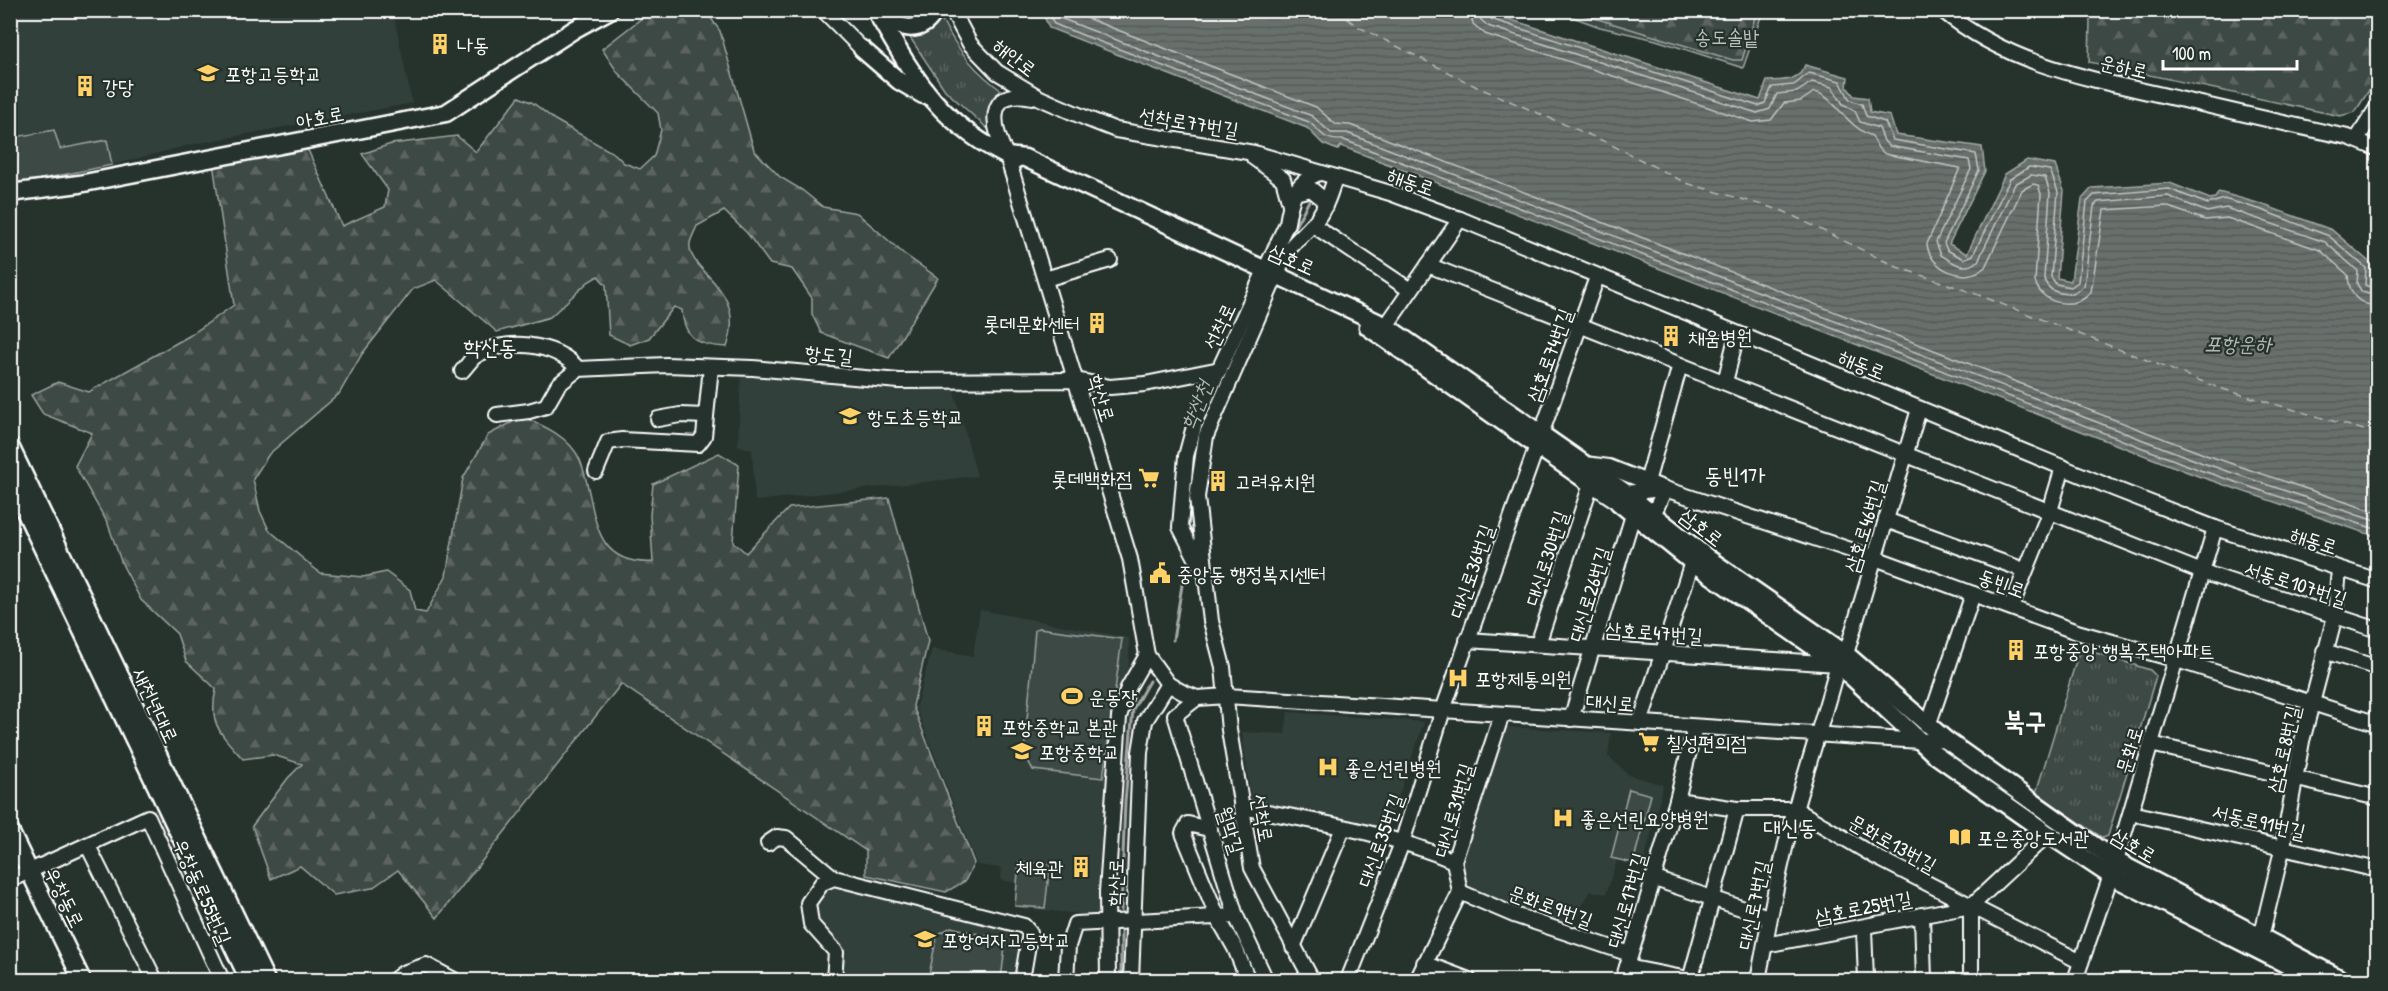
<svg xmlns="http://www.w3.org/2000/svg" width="2388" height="991" font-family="'Patrick Hand','Poor Story',sans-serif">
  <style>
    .built { fill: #333f3a }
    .grass { fill: url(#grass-tufts); stroke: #9ea4a2; stroke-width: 1.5 }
    .forest { fill: url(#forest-firs); stroke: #9ea4a2; stroke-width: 1.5 }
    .pitch { fill: #3e4944; stroke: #9ea4a2; stroke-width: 1.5 }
    .water { fill: url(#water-rules); stroke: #a4a9a7; stroke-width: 1.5 }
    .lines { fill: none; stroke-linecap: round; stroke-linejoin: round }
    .shore { stroke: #c2c6c4; stroke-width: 1.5 }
    .stream { stroke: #a4a9a7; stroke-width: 3 }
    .ferry { stroke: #b3b8b6; stroke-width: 1.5; stroke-dasharray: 8 6; stroke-linecap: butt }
    .minor-casing { stroke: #fff; stroke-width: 18 }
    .major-casing { stroke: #fff; stroke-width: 21 }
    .minor { stroke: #26332d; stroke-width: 14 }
    .major { stroke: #26332d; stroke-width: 16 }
    .labels { text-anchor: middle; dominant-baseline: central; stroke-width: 4.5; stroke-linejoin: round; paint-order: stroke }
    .park-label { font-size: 20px; fill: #bbbfbe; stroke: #26332d }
    .poi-label { font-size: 20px; fill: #fff; stroke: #26332d; text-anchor: start }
    .street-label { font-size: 20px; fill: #fff; stroke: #26332d }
    .water-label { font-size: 21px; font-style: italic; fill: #b3b8b6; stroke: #26332d }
    .quarter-label { font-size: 22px; fill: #fff; stroke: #26332d }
    .district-label { font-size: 26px; font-weight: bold; fill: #fff; stroke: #26332d }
  </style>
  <defs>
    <pattern id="grass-tufts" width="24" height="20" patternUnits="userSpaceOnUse" patternTransform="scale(1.5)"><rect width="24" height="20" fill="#3e4944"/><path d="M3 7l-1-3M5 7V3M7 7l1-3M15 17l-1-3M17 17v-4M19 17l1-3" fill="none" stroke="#5b6460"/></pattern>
    <pattern id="forest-firs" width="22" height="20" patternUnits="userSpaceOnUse" patternTransform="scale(1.5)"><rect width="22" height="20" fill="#3e4944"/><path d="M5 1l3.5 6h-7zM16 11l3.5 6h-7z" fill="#5b6460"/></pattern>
    <pattern id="water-rules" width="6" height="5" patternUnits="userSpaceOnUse" patternTransform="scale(1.5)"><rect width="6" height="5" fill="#67706c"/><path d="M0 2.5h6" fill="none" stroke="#575a59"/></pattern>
  </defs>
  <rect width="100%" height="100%" fill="#26332d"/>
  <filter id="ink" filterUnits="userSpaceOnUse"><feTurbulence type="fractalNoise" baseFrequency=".0167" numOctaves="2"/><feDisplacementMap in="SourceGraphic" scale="12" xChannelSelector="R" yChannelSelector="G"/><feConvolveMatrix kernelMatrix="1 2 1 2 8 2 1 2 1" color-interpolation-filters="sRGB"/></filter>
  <g filter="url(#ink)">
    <g class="built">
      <path d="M21 11H393L412 103 189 145 112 165 17 184 11 142 10 42Z"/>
      <path d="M741 374 953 387 977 476 755 501 752 450 738 445Z"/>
      <path d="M980 610 1129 638V663L1112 734 1100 916 1014 907 1016 883 1001 880 1002 868 977 865 916 707 932 649 973 656Z"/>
      <path d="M1288 712 1424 722 1386 833 1251 799 1242 732 1285 734Z"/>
      <path d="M1506 727 1611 733 1608 756 1629 775 1663 785 1644 862 1618 857 1606 894 1591 891 1569 927 1463 884 1459 852Z"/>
      <path d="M829 885 1024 932 1017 980H826L832 946 812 920 815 890Z"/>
      <path d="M426 965 454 980H403Z"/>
    </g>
    <g class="grass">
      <path d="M1556 11H1763L1743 68 1656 40 1600 27Z"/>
      <path d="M936 18 942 20C958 51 976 73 1005 93L989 119 990 131 945 90 909 36Z"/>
      <path d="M2080 648 2150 670 2156 676 2108 836 2103 838 2036 793Z"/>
    </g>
    <g class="forest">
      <path d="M651 11H706L720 31 754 150 780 177 802 190 823 207 857 213 904 254 938 278 889 358 821 333 812 314V298L792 269 770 264 747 233 724 211 697 226C695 231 691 238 690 243 686 273 748 285 727 347 699 346 684 339 682 310L674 307 649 338 630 345 609 335 606 285 598 276 588 282 550 317 497 332 436 280 413 289 362 354 339 394 269 454 253 479 260 511 269 530 320 573 363 577 386 572 410 590 415 611 426 613 446 576 463 478 488 435 522 417C543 425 570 437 580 460 598 503 586 566 653 562L650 515 653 484 719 453 739 465 733 542 746 553 789 508 889 498 928 641 913 706 974 863 965 881 946 892 866 875V851L621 684 437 918 398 870 372 888 334 895 300 866 271 879 252 826 288 778 302 764 273 755 243 759C221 734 208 725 216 689L186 661 177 634 141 600 122 564 108 524 75 466 92 433 43 414 31 395 58 382 89 392 189 336 234 305 213 163 308 150 342 226 385 207 388 190 362 154 391 144 457 136 476 152 519 97 533 103 555 120 615 154 624 163 640 169 654 156 661 130 658 113 618 73 602 49Z"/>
      <path d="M1571 11H1757L1742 60H1733Z"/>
      <path d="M2075 11H2377V78L2355 112 2340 116 2089 62 2090 19Z"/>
    </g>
    <g class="pitch">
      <path d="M54 130 60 149 107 140 112 165 17 184 10 138Z"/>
      <path d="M1039 628 1122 639 1103 778 1033 770 1024 753 1035 630Z"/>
      <path d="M1629 789 1651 795 1633 863 1611 858Z"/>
      <path d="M1019 862 1050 864 1045 908 1015 906Z"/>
      <path d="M951 927 998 939 1005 946 1001 980H928L937 935Z"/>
    </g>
    <path class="water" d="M1042 11H1484L1760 100 1767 81C1783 80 1799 82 1805 65L1848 77 1847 87 1854 96 1868 98 1870 112 1890 116 1896 135 1982 147 1985 171 1949 244 1967 254 2005 174 2027 160 2055 165 2064 191 2057 278 2071 281 2082 199 2092 188 2170 183 2210 199 2215 198 2219 192 2261 204 2332 230 2374 266 2370 282 2377 284V537L2198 476 1341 146 1338 150 1323 144 1307 128 1049 28Z"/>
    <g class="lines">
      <g class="shore">
        <path d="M1048 10 1054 24 1309 122C1326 136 1322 140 1344 140L2200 470 2378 530"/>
        <path d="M1056 10 1060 18 1312 116 1331 133H1347L2203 463 2378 522"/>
        <path d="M1066 10 1316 107 1335 124 1350 125 2206 455 2378 513"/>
        <path d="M1470 10 1473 24 1485 34 1753 122 1771 120 1784 103 1801 101 1814 92C1833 94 1846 127 1872 136L1878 148 1885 154 1960 168 1927 244C1929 269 1966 285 1985 267L2022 190 2033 184 2038 185 2041 194 2035 281C2041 305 2076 311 2091 292L2104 210 2166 206 2205 220 2227 218 2320 250 2348 275C2349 294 2357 305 2378 306"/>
        <path d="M1479 10 1481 20 1488 26 1757 113 1770 109 1777 94 1797 92 1812 82 1832 87 1843 104 1855 111 1860 122 1879 128 1884 141 1889 146 1969 160 1971 169 1936 242 1941 255C1953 263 1966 272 1978 261L2015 184 2031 175 2045 177 2050 193 2044 278C2047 292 2060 294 2073 294L2084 286 2094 206 2098 202 2168 196 2207 212 2226 208 2325 242 2358 271 2357 284 2362 292 2378 297"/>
        <path d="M1486 10 1491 19 1758 106 1765 103 1772 87 1794 85 1809 73 1840 81 1850 100 1862 104 1866 116 1885 122 1893 140 1976 154 1979 170 1944 243 1947 250 1964 259 1973 255 2010 179 2029 167 2050 170 2058 192 2051 277 2056 284 2071 287 2078 282 2087 202 2094 195 2169 189 2208 204 2224 199 2259 209 2329 236 2366 268 2365 285 2378 290"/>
      </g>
      <g class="stream">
        <path d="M1284 246 1310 199"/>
        <path d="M1188 530 1196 446 1207 412 1242 337"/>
        <path d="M1173 640 1185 567"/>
        <path d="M1121 911 1125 802 1133 709 1149 681"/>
        <path d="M1121 980V931"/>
      </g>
      <path class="ferry" d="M1336 10 1357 26 1477 87 1608 143 1686 183 1783 211 1897 267 1968 291 2219 388 2378 434"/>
      <defs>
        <g id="minor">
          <path d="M823 10 862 49"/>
          <path d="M952 10 970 44 997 72 1040 98 1088 119 1116 130 1254 153 1390 193 1460 219 2115 489 2215 528 2378 581"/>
          <path d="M1942 10C2009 66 2092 79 2175 98 2232 111 2290 125 2348 137L2378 149"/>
          <path d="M1032 97C984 87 992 128 1007 156L1130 559 1147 655 1168 684 1182 692 1197 698 1227 696 1920 741 1946 740"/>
          <path d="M2357 139 2378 106"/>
          <path d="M1254 158 1283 179 1290 204"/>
          <path d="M1295 193 1311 189 1322 198 1325 206"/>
          <path d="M1313 225 1410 290"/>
          <path d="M1428 265 2202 572 2378 630"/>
          <path d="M1045 279 1110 260"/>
          <path d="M1386 326 1460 219"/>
          <path d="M462 371C466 367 470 361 474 357 503 337 556 342 578 369"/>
          <path d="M1725 382 1737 334"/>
          <path d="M497 415 529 411 546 406 558 385 578 369 666 365 753 368 899 381 1076 380 1110 387 1145 384 1220 369"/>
          <path d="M658 419 680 415 706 416"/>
          <path d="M1585 464 1609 467 1665 489 1875 558 2077 632 2177 660 2378 724"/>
          <path d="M596 471 608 442 622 440 698 444 704 436 711 367"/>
          <path d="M1647 482 1680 365"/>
          <path d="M1653 515 1665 489"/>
          <path d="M1886 520 2024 570"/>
          <path d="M1202 570 1180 527 1186 456 1196 419 1287 223C1291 198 1294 183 1319 173"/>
          <path d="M2011 607 2050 511 2063 467"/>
          <path d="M1467 640 1838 664C1825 713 1809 761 1795 810 1779 866 1769 923 1758 980"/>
          <path d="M1538 644 1591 484 1618 502 1626 493 1662 489"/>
          <path d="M2324 651 2378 668"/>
          <path d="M1846 654 1919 409"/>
          <path d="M1197 698 1175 715 1236 916 1266 980"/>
          <path d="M1571 719 1633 515"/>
          <path d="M1640 723 1692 562"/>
          <path d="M1928 726 1973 594"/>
          <path d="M2151 744 2378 798"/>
          <path d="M1677 800 1737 809H1795L1876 857 2081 962"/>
          <path d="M1241 807C1312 821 1387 832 1454 861"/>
          <path d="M2131 813 2378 870"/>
          <path d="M1209 829 1188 824 1183 833 1218 918 1235 948 1248 980"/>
          <path d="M768 843 777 837 786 838 834 878"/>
          <path d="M88 846 155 980"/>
          <path d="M1652 878 1768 917"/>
          <path d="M10 880 148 817 222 980"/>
          <path d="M1460 892 1514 915 1630 954"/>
          <path d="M1971 906V980"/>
          <path d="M1922 915 1924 980"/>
          <path d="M1864 928 1866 980"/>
          <path d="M2261 937 2283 846 2302 741 2335 616 2339 569"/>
          <path d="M1765 945 1971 906 2048 834"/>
          <path d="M1293 947 1343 828"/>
          <path d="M1424 963 1469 980"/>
          <path d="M1627 967 1693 980"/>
          <path d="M394 980 403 973 426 965 454 980"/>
          <path d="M834 980 836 952 811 924 808 903 822 883 834 878 1024 926 1030 933 1022 980"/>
          <path d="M1066 980 1068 946 1075 924 1236 916"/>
          <path d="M1108 980 1107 892 1119 717 1128 688 1147 655"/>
          <path d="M1131 980 1140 752 1145 721 1168 684"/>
          <path d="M1312 980 1252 868 1229 730 1223 667 1211 621 1197 497 1206 436 1286 253C1294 242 1303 235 1312 225 1324 213 1330 194 1335 178"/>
          <path d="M1348 980 1402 843 1443 710 1597 277"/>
          <path d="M1417 980 1460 892 1454 861 1502 714"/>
          <path d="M1623 980 1677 800 1695 727"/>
          <path d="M1690 980 1737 809"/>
          <path d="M2075 980 2116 861 2215 528"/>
        </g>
        <g id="major">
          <path d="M875 10C915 79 939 125 1015 160"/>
          <path d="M879 13C897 29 922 37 935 10"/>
          <path d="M862 49 899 81 923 95"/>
          <path d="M1007 156 1025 158 1386 326 1626 493 1709 559 1846 654 1946 740 2116 861 2343 980"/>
          <path d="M10 193 79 184 446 113 575 29 610 10"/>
          <path d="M1368 327 1591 484"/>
          <path d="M10 446 266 980"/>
          <path d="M10 480 249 980"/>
          <path d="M1618 502 1692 562 1838 664 1934 754 2048 834 2111 876 2317 980"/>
          <path d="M10 831 82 980"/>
        </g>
      </defs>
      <use href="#minor" class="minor-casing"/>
      <use href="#major" class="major-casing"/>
      <use href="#minor" class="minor"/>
      <use href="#major" class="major"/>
    </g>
  </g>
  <defs>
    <symbol id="building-bare" viewBox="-9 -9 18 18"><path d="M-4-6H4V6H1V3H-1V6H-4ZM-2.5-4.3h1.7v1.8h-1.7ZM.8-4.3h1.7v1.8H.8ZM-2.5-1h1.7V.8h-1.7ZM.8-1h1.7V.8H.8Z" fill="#ffd166" stroke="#26332d" stroke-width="2.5" paint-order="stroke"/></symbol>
    <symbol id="school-bare" viewBox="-9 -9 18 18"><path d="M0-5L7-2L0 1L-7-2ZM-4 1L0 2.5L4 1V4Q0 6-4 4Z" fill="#ffd166" stroke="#26332d" stroke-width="2.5" paint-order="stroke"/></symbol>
    <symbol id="supermarket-bare" viewBox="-9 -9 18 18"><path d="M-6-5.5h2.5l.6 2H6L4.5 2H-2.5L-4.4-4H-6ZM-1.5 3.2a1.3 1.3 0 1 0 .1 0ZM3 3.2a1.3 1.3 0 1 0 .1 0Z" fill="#ffd166" stroke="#26332d" stroke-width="2.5" paint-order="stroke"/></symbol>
    <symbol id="civic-bare" viewBox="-9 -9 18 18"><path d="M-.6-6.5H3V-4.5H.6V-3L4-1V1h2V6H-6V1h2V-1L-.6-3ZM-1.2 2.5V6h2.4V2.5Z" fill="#ffd166" stroke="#26332d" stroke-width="2.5" paint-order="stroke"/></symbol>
    <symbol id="hospital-bare" viewBox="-9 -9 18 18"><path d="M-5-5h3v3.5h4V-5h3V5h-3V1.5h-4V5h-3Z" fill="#ffd166" stroke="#26332d" stroke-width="2.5" paint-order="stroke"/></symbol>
    <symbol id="stadium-bare" viewBox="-9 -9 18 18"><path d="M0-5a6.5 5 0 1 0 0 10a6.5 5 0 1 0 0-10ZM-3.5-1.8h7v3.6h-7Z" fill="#ffd166" stroke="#26332d" stroke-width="2.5" paint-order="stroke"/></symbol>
    <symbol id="library-bare" viewBox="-9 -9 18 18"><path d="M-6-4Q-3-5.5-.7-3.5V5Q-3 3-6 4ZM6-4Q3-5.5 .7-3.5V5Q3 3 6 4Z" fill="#ffd166" stroke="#26332d" stroke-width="2.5" paint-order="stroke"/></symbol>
  </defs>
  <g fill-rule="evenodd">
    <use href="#building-bare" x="425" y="29" width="30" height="30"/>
    <use href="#school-bare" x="193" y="58" width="30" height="30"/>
    <use href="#building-bare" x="70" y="71" width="30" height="30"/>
    <use href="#building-bare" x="1082" y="308" width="30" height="30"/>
    <use href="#building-bare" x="1656" y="321" width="30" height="30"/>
    <use href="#school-bare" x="835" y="401" width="30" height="30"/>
    <use href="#supermarket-bare" x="1134" y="463" width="30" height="30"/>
    <use href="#building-bare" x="1203" y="466" width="30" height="30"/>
    <use href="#civic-bare" x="1145" y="558" width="30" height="30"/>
    <use href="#building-bare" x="2001" y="635" width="30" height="30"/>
    <use href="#hospital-bare" x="1443" y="663" width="30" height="30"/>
    <use href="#stadium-bare" x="1057" y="681" width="30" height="30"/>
    <use href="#building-bare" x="969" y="711" width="30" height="30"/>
    <use href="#supermarket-bare" x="1634" y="727" width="30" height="30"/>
    <use href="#school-bare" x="1007" y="736" width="30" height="30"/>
    <use href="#hospital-bare" x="1313" y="752" width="30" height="30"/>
    <use href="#hospital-bare" x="1548" y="803" width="30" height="30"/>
    <use href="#library-bare" x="1945" y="822" width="30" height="30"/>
    <use href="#building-bare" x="1066" y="852" width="30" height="30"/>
    <use href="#school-bare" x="910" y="924" width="30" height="30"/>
  </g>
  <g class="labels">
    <g class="park-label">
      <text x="1727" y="36">송도솔밭</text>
    </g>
    <g class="poi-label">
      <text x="457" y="44">나동</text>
      <text x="225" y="73">포항고등학교</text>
      <text x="102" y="86">강당</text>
      <text x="1080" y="323" text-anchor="end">롯데문화센터</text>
      <text x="1688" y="336">채움병원</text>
      <text x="867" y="416">항도초등학교</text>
      <text x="1132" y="478" text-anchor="end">롯데백화점</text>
      <text x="1235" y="481">고려유치원</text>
      <text x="1177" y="573">중앙동 행정복지센터</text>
      <text x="2033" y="650">포항중앙 행복주택아파트</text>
      <text x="1475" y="678">포항제통의원</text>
      <text x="1089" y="696">운동장</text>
      <text x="1001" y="726">포항중학교 본관</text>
      <text x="1666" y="742">칠성편의점</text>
      <text x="1039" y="751">포항중학교</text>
      <text x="1345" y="767">좋은선린병원</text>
      <text x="1580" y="818">좋은선린요양병원</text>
      <text x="1977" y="837">포은중앙도서관</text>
      <text x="1064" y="867" text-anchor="end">체육관</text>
      <text x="942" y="939">포항여자고등학교</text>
    </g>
    <g class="street-label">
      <text transform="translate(1015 57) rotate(38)">해안로</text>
      <text transform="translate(2124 66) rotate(13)">운하로</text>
      <text transform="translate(320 117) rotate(-11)">아호로</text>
      <text transform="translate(1189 122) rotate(9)">선착로77번길</text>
      <text transform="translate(1411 181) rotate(19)">해동로</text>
      <text transform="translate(1292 259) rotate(24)">삼호로</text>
      <text transform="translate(1219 326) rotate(-65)">선착로</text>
      <text transform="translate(829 354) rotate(6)">항도길</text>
      <text transform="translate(1549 355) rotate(-70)">삼호로74번길</text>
      <text transform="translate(1862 364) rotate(22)">해동로</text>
      <text transform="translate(1102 398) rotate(73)">학산로</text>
      <text transform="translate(1864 526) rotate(-73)">삼호로46번길</text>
      <text transform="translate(1702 527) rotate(38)">삼호로</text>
      <text transform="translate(2314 540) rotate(18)">해동로</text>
      <text transform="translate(1546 558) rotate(-72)">대신로30번길</text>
      <text transform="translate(1471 571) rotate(-71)">대신로36번길</text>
      <text transform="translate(2002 583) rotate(20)">동빈로</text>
      <text transform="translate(2296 583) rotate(18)">서동로107번길</text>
      <text transform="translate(1589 594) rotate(-73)">대신로26번길</text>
      <text transform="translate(1654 632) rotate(4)">삼호로47번길</text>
      <text transform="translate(1610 702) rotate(4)">대신로</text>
      <text transform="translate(156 705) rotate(65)">새천년대로</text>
      <text transform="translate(2283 749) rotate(-77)">삼호로8번길</text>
      <text transform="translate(2129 750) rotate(-73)">문화로</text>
      <text transform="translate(1453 810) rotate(-74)">대신로31번길</text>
      <text transform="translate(1263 818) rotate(80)">선착로</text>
      <text transform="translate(2259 821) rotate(13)">서동로91번길</text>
      <text transform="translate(1231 830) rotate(72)">월막길</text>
      <text transform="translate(1380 840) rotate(-70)">대신로35번길</text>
      <text transform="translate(1893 843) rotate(29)">문화로13번길</text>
      <text transform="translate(2134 845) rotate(31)">삼호로</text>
      <text transform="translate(1115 882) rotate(-88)">학산로</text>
      <text transform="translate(203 891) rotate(66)">우창동로55번길</text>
      <text transform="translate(65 897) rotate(64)">우창동로</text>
      <text transform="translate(1626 900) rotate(-74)">대신로17번길</text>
      <text transform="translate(1753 905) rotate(-78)">대신로7번길</text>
      <text transform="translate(1551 906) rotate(20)">문화로9번길</text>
      <text transform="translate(1863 907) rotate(-11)">삼호로25번길</text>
    </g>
    <g class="water-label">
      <text x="2238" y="343">포항운하</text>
      <text transform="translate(1196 405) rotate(-68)">학산천</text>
    </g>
    <g class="quarter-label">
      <text x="490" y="347">학산동</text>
      <text x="1735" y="475">동빈1가</text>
      <text x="1790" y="827">대신동</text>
    </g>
    <g class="district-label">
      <text x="2025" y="720">북구</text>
    </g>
  </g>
  <rect width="2388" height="991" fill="none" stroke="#26332d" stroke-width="36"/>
  <rect x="18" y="18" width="2352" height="955" fill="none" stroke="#fff" stroke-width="2" filter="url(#ink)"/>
  <path d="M2163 60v9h134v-9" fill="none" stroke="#ffffff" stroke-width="3"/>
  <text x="2172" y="60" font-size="18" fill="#ffffff" stroke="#26332d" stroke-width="4.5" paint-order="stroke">100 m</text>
</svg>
